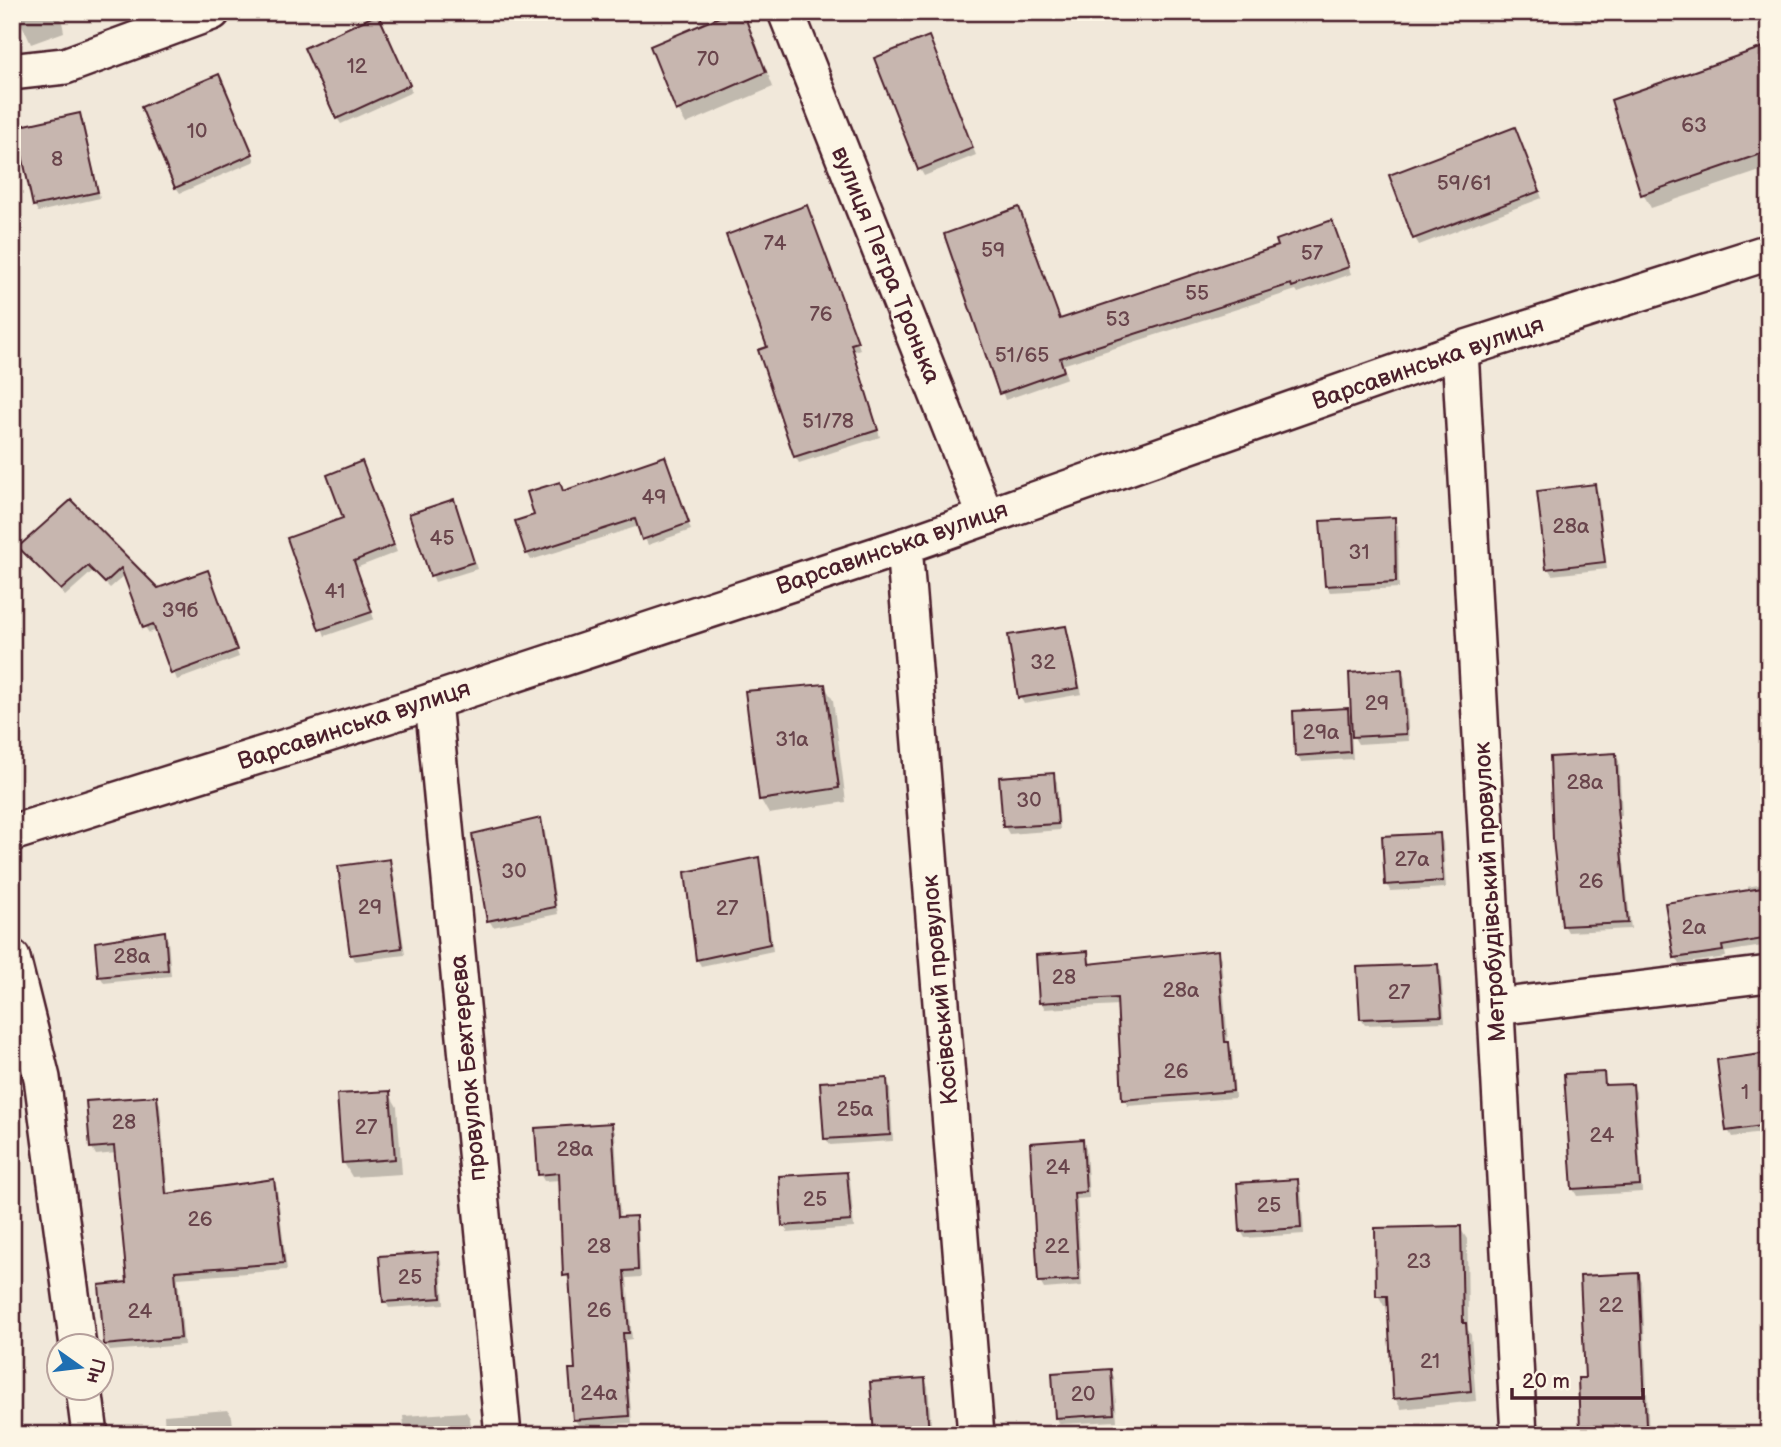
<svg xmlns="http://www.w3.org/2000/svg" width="1781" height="1447" font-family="'Balsamiq Sans',sans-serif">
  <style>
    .shadow { fill: #0003 }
    .building { fill: #c7b6af; stroke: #4a1f2b; stroke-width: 2 }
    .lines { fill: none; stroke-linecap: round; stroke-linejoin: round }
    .minor-casing { stroke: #4a1f2b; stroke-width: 40 }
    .minor { stroke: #fcf5e5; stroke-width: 35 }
    .labels { text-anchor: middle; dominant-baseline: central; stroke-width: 5; stroke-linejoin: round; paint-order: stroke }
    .number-label { font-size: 21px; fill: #69454c }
    .street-label { font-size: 24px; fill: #4a1f2b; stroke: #fcf5e5 }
  </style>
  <rect width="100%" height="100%" fill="#f1e8da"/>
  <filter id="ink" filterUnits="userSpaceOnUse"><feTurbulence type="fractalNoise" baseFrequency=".0143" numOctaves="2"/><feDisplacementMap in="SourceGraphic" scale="14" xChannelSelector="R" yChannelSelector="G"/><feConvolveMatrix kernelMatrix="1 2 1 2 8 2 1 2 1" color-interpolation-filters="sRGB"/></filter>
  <g filter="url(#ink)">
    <g class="shadow">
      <path d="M16 12H60L64 32 31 44Z"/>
      <path d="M742 12 749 24 773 87 686 124 678 110Z"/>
      <path d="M1570 12H1606L1576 23Z"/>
      <path d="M381 23 412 92 341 124 337 118Z"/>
      <path d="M932 45 976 155 924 176 920 169Z"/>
      <path d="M1769 47V168L1651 208 1643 194Z"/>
      <path d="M222 83 255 161 180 193 176 187Z"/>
      <path d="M80 115 83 121 100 198 38 212 35 206Z"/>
      <path d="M1518 135 1542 198 1419 245 1415 238Z"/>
      <path d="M1019 209 1060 321 1280 247 1332 222 1351 274 1298 293 1296 290 1062 365 1067 378 1005 400 946 235Z"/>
      <path d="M810 213 860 349 854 351 880 437 799 463 795 456 770 348Z"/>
      <path d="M665 458 691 530 648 545 639 526 531 560 527 553 536 516 560 484 564 493Z"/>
      <path d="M365 470 397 552 356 568 374 619 325 636 289 539 346 519Z"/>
      <path d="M1594 485 1598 492 1607 569 1552 575 1548 568Z"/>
      <path d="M71 502 158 590 211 579 239 657 177 680 157 630 149 633 145 627 125 575 110 588 93 571 65 596 20 547Z"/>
      <path d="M457 508 477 569 435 582 432 575Z"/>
      <path d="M1394 519 1398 526 1399 588 1330 592 1326 585Z"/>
      <path d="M1065 628 1069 635 1082 694 1024 704 1020 697Z"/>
      <path d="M1401 671 1405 678 1409 741 1358 744 1351 732 1353 759 1301 762 1297 755 1347 710 1353 721Z"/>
      <path d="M824 685 833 700 846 802 769 814 761 800Z"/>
      <path d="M1615 755 1619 761 1622 815H1619L1631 929 1568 932 1564 925Z"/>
      <path d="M1053 775 1057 782 1060 830 1009 834 1005 827 1001 778Z"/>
      <path d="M540 820 544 826 558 914 493 927 489 920Z"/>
      <path d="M1439 835 1443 842 1446 888 1390 891 1387 884Z"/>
      <path d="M758 859 762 866 773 951 701 966 697 959Z"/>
      <path d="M389 861 393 868 405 955 355 961 352 954Z"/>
      <path d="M1769 883V945L1725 952 1726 957 1680 964 1676 958 1668 905 1747 892V887Z"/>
      <path d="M164 933 168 940 171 976 104 983 100 976Z"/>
      <path d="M1217 952 1221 958 1228 1043 1232 1050 1235 1098 1128 1106 1124 1099 1119 1005 1045 1009 1041 1002 1087 953 1092 966Z"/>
      <path d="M1437 965 1441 972 1445 1022 1365 1025 1361 1019Z"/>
      <path d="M1769 1057V1132L1732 1137 1728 1130Z"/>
      <path d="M1603 1074 1607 1086 1632 1085 1636 1092 1642 1192 1577 1196 1573 1189Z"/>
      <path d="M886 1080 890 1086 893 1141 830 1145 826 1139Z"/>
      <path d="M389 1093 397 1107 402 1174 352 1177 344 1163Z"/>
      <path d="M156 1098 160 1104 168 1195 273 1181 277 1188 287 1270 178 1278 184 1345 110 1351 106 1344 129 1284 117 1153 96 1155 92 1148 88 1103Z"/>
      <path d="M611 1125 615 1132 620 1218 635 1217 638 1224 641 1277 627 1278 632 1339 625 1340 632 1423 579 1426 575 1420 577 1371 571 1282 565 1275 561 1180 544 1181 540 1174Z"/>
      <path d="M1082 1141 1086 1148 1089 1198 1077 1199 1082 1286 1044 1289 1040 1282Z"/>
      <path d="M846 1174 850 1180 854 1228 788 1233 784 1226Z"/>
      <path d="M1297 1181 1301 1187 1304 1234 1245 1238 1241 1231Z"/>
      <path d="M12 1199 20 1253 12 1254Z"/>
      <path d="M1460 1228 1467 1239 1468 1330 1471 1335 1476 1401 1401 1409 1395 1398 1389 1306H1384L1378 1295Z"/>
      <path d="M437 1253 441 1260 444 1304 389 1308 385 1301Z"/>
      <path d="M1638 1275 1642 1282 1649 1435H1583L1580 1380H1587Z"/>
      <path d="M1110 1370 1114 1377 1117 1421 1060 1424 1056 1417Z"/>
      <path d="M924 1380 928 1386 932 1435H876Z"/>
      <path d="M228 1410 232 1417 234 1435H165L164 1415Z"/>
      <path d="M466 1412 470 1418 472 1435H405L403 1416Z"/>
      <path d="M40 1430 42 1435H12V1432Z"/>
    </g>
    <g class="building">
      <path d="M731 12H743L766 72 676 111 650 46Z"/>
      <path d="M378 14 410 85 336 119 304 48Z"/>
      <path d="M929 36 973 148 918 170 874 58Z"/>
      <path d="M1769 45V151L1641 195 1611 100Z"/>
      <path d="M219 74 253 154 175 188 141 107Z"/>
      <path d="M80 113 98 192 33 206 16 127Z"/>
      <path d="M1515 127 1540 191 1413 239 1389 175Z"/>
      <path d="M807 205 858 342 851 344 878 430 794 457 758 350 767 347 726 235Z"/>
      <path d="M1019 207 1060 319 1278 246 1276 240 1332 220 1349 267 1292 287 1291 284 1060 358 1064 371 999 394 944 234Z"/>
      <path d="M665 456 689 523 642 540 635 519 526 554 515 521 534 515 527 492 560 482 563 491Z"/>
      <path d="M362 461 394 545 354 561 372 612 319 630 287 538 343 518 327 475Z"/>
      <path d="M1595 484 1605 562 1546 569 1537 491Z"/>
      <path d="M454 499 474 562 430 576 409 514Z"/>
      <path d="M71 500 158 588 208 570 237 650 171 674 153 624 143 628 121 568 105 583 88 566 61 590 18 547Z"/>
      <path d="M1395 517 1396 582 1325 586 1320 521Z"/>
      <path d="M1066 626 1079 688 1018 698 1008 635Z"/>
      <path d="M1402 669 1406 734 1352 737 1349 673Z"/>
      <path d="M825 684 839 788 759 800 745 691Z"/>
      <path d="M1348 708 1350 752 1295 756 1293 711Z"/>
      <path d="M1616 753 1619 808H1617L1628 923 1562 926 1553 839 1550 757Z"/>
      <path d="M1054 773 1058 824 1003 827 999 777Z"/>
      <path d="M541 818 555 907 487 921 472 834Z"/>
      <path d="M1440 833 1443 881 1385 885 1382 836Z"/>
      <path d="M759 857 770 944 696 960 685 872Z"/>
      <path d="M390 859 402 948 350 955 338 866Z"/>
      <path d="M1769 887V938L1722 946 1723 951 1674 958 1665 903Z"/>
      <path d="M165 931 168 970 98 977 95 942Z"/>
      <path d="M1218 950 1225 1042H1229L1233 1091 1122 1100 1117 998 1039 1003 1036 955 1088 951 1089 964Z"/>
      <path d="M1438 964 1442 1016 1360 1019 1357 967Z"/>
      <path d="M1769 1053V1125L1726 1131 1717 1060Z"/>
      <path d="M1604 1072 1605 1085 1633 1084 1640 1185 1572 1189 1564 1074Z"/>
      <path d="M887 1078 890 1135 824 1139 820 1082Z"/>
      <path d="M390 1091 395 1159 342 1163 337 1094Z"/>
      <path d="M157 1096 166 1194 274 1179 284 1263 175 1271 181 1338 104 1345 99 1285 127 1282 114 1146 90 1148 86 1101Z"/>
      <path d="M612 1123 618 1217 636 1216 638 1270 624 1271 629 1333H623L629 1416 573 1420 569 1369H575L569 1275 563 1276 559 1173 538 1175 535 1128Z"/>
      <path d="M1083 1139 1086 1192 1074 1193 1079 1280 1038 1282 1030 1143Z"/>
      <path d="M847 1172 851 1221 782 1226 779 1176Z"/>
      <path d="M1298 1179 1301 1228 1240 1232 1237 1183Z"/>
      <path d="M1461 1226 1463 1323H1466L1471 1391 1393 1399 1387 1296H1376L1375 1228Z"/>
      <path d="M438 1252 441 1298 383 1302 379 1256Z"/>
      <path d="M1639 1273 1646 1426 1580 1430 1578 1378H1585L1580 1276Z"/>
      <path d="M1111 1369 1114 1414 1055 1418 1052 1373Z"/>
      <path d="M925 1378 929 1435H874L870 1382Z"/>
    </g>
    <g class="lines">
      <defs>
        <g id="minor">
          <path d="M786 12 986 517"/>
          <path d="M12 70 19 71 65 66 212 12"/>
          <path d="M1460 350 1519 1435"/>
          <path d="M904 546 976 1435"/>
          <path d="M433 701 503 1435"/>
          <path d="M12 833 433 701 904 546 1460 350 1769 252"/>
          <path d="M12 958 42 1078 78 1346"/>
          <path d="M1496 1007 1769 974"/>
          <path d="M84 1388 90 1435"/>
        </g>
      </defs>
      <use href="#minor" class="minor-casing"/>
      <use href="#minor" class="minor"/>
    </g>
  </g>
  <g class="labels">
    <g class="number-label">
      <text x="708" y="59">70</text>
      <text x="357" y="66">12</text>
      <text x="1694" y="125">63</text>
      <text x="197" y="131">10</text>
      <text x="57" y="159">8</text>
      <text x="1464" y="183">59/61</text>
      <text x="775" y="243">74</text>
      <text x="993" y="250">59</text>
      <text x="1312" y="253">57</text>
      <text x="1197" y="293">55</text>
      <text x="821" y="314">76</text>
      <text x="1118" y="319">53</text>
      <text x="1022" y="355">51/65</text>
      <text x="828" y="421">51/78</text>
      <text x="654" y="497">49</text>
      <text x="1571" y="526">28а</text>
      <text x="442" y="538">45</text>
      <text x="1359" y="552">31</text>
      <text x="335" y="591">41</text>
      <text x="180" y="610">39б</text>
      <text x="1043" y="662">32</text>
      <text x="1377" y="703">29</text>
      <text x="1321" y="732">29а</text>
      <text x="792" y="739">31а</text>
      <text x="1585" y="782">28а</text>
      <text x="1029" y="800">30</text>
      <text x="1412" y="859">27а</text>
      <text x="514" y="871">30</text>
      <text x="1591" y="881">26</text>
      <text x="370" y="907">29</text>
      <text x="727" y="908">27</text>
      <text x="1694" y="927">2а</text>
      <text x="132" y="956">28а</text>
      <text x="1064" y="977">28</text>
      <text x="1181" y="990">28а</text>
      <text x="1399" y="992">27</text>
      <text x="1176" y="1071">26</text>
      <text x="1745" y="1092">1</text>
      <text x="855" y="1109">25а</text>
      <text x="124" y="1122">28</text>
      <text x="366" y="1127">27</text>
      <text x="1602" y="1135">24</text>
      <text x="575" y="1149">28а</text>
      <text x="1058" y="1167">24</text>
      <text x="815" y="1199">25</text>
      <text x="1269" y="1205">25</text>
      <text x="200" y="1219">26</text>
      <text x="599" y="1246">28</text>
      <text x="1057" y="1246">22</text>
      <text x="1419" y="1261">23</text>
      <text x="410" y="1277">25</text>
      <text x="1611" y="1305">22</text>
      <text x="599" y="1310">26</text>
      <text x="140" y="1311">24</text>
      <text x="1430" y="1361">21</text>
      <text x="599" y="1393">24а</text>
      <text x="1083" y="1394">20</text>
    </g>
    <g class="street-label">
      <text transform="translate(886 265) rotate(68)">вулиця Петра Тронька</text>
      <text transform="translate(1428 363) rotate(-19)">Варсавинська вулиця</text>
      <text transform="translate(892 548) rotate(-19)">Варсавинська вулиця</text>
      <text transform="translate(354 725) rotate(-18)">Варсавинська вулиця</text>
      <text transform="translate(1490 892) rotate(-93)">Метробудівський провулок</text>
      <text transform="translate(940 990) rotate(-95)">Косівський провулок</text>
      <text transform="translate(468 1068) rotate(-95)">провулок Бехтерєва</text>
    </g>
  </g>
  <rect width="1781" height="1447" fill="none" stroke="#fcf5e5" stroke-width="42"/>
  <rect x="21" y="21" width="1739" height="1405" fill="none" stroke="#4a1f2b" stroke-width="2.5" filter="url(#ink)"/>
  <g transform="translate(80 1367) rotate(104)"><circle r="33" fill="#fcf5e5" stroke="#b59f9b" stroke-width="2"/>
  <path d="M0-5L12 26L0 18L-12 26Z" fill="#1f6fb2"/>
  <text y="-10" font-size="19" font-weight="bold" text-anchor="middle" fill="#4a1f2b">Пн</text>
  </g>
  <path d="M1512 1388v10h131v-10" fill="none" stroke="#4a1f2b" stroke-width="3.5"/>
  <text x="1522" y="1388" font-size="21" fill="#4a1f2b" stroke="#fcf5e5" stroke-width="5" paint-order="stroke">20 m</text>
</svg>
